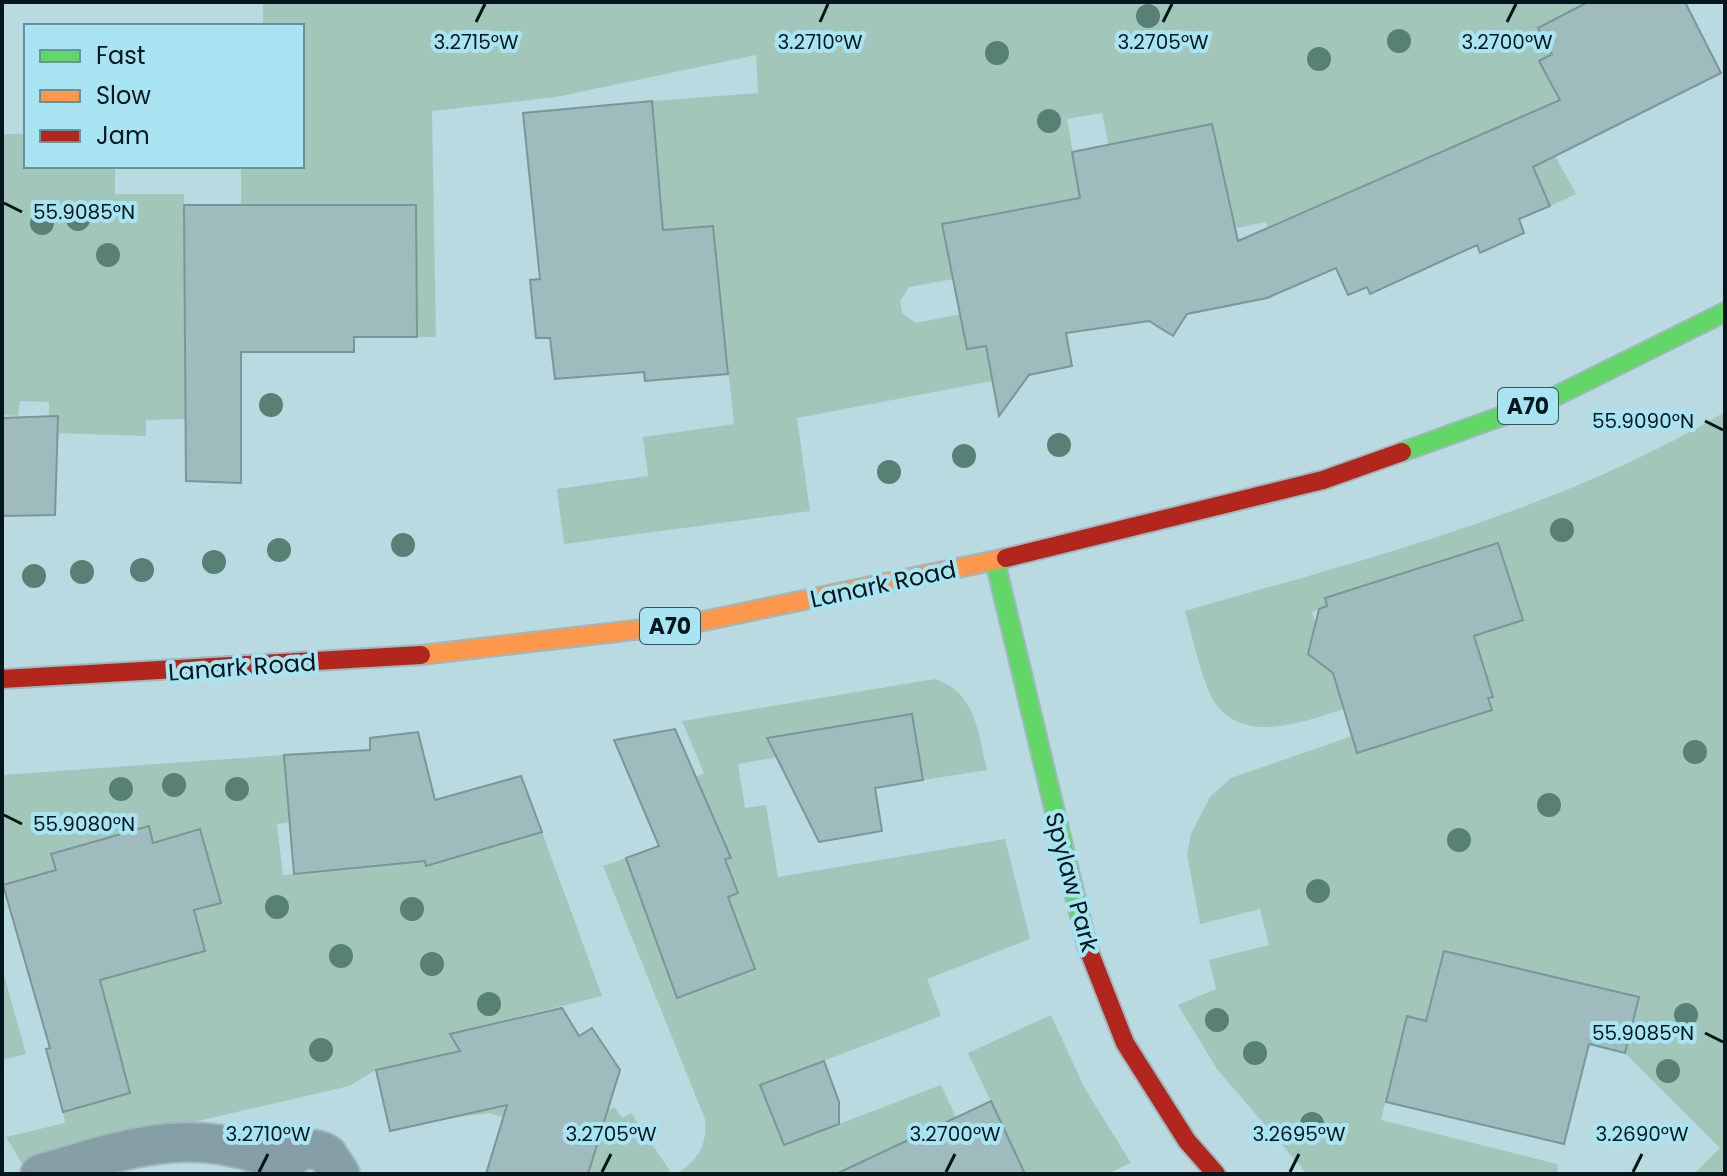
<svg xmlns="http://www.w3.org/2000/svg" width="1727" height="1176" font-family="Poppins,sans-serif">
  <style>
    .green { fill: #a2c6ba }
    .building { fill: #a0bbbd; stroke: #7b9699; stroke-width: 2 }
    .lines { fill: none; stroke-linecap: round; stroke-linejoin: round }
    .lane-casing { stroke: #9fb8be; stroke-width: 42 }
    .fast-casing { stroke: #9fb8be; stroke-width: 22 }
    .slow-casing { stroke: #9fb8be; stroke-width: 22 }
    .jam-casing { stroke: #9fb8be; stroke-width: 22 }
    .lane { stroke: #869ea5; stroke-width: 38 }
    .fast { stroke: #63d668; stroke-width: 18 }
    .slow { stroke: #ff974d; stroke-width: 18 }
    .jam { stroke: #b3261e; stroke-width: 18 }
    .tree { fill: #588075 }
    .ticks { fill: none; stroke: #01171c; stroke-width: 3 }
    .labels { text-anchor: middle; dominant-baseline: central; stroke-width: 8; stroke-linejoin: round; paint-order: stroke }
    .shield { fill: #a8e4f2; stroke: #33545c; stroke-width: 2 }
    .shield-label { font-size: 22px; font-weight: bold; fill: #01171c }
    .street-label { font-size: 24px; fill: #01171c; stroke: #a8e4f2 }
    .ticks-label { font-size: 20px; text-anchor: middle; fill: #01171c; stroke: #a8e4f2; stroke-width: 8; stroke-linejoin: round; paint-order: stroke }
  </style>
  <rect width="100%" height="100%" fill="#b9dae1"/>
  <g class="green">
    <path d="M263 2H1588L1538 28 1552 54 1540 62 1560 100 1571 95 1592 137 1555 156 1576 194 1550 206 1512 121 1268 228 1266 222 1236 228 1224 174 1119 195 1102 113 1067 119 1094 271 1030 207 943 224 954 279 909 287 900 301 902 313 916 323 961 314 967 348 986 346 992 381 797 418 810 511 564 544 557 489 648 476 643 437 734 424 713 226 663 230 652 101 758 93 756 55 556 97 432 111 436 337H417L416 219H353V205H268L269 352H242L241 367 185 366V419L146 420V436L57 433 58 416H49V402L20 401 18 416 2 415V134H26V166H115V194H184V294L241 295V166H302V26H263Z"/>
    <path d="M1725 412V1174H1694L1720 1148 1625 1053 1638 997 1582 983 1578 999 1499 965 1444 951 1426 1021 1407 1017 1381 1120 1557 1164 1558 1174H1307L1217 1069 1178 1005 1216 989 1209 960 1269 945 1260 909 1200 924 1187 854 1191 834 1210 797 1231 778 1352 736 1359 752 1491 710 1488 698 1493 697 1474 636 1523 620 1498 543 1325 598 1327 606 1312 612 1320 635 1310 653 1318 662 1329 663 1337 687 1359 704C1310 719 1233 755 1207 687 1198 663 1192 636 1185 611 1370 558 1558 511 1725 412Z"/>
    <path d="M935 679C976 692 978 733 987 770L923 780 911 714 776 736 779 757 738 764 745 808 766 805 778 877 1005 839 1030 939 927 979 941 1016 761 1085 784 1145 941 1085 956 1117 888 1149 899 1174H677C697 1161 708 1144 705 1119L603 866 626 858 677 998 755 969 728 897 738 892 694 778 704 773 682 721Z"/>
    <path d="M284 755 290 822 277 824 283 875 384 865 404 793 426 866 542 832 602 996 450 1034 477 1078 576 1132 614 1107 622 1118 631 1113 672 1174H588L596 1147 490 1113 449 1118 376 1070 349 1086 21 1162 6 1137 65 1123 63 1112 130 1093 113 1030 49 1048 36 998 204 951 194 910 221 902 200 829 153 843 148 826 51 854 56 870 2 885V775Z"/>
    <path d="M2 968 26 1054 2 1060Z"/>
    <path d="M1051 1015 1084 1087 1131 1163 1107 1174H1025L968 1053Z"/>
  </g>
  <g class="building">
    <path d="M1588 2H1685L1721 73 1533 167 1550 206 1519 219 1524 233 1480 253 1477 245 1370 294 1367 287 1348 295 1336 268 1267 298 1187 314 1173 336 1149 321 1066 333 1072 366 1029 375 999 416 986 346 967 349 942 224 1080 198 1072 152 1212 124 1238 241 1560 100 1539 61 1552 54 1538 28Z"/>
    <path d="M652 101 663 230 713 226 728 374 645 381 644 372 555 379 550 338H536L530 280 540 279 523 113Z"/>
    <path d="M184 205H416L417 337H354V352H241V483L186 481Z"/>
    <path d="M58 416 55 515 2 516V418Z"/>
    <path d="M1498 543 1523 620 1474 636 1493 697 1488 698 1492 710 1357 753 1333 673 1308 654 1319 609 1327 606 1325 598Z"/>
    <path d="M912 714 923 780 875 788 882 831 819 842 767 738Z"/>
    <path d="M675 729 731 858 725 859 738 893 728 897 755 969 677 998 626 858 659 846 614 740Z"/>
    <path d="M418 732 435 800 521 776 542 832 426 866 425 861 294 874 284 755 370 750V738Z"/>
    <path d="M149 826 153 843 200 829 221 903 194 910 205 951 100 980 130 1093 63 1112 46 1049 50 1048 3 885 56 870 51 854Z"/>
    <path d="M1444 951 1639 997 1625 1053 1589 1044 1564 1144 1386 1102 1407 1016 1426 1021Z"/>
    <path d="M562 1008 579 1036 592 1028 620 1070 588 1174H486L507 1105 390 1131 376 1070 460 1051 450 1034Z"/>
    <path d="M824 1061 839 1102V1124L784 1145 760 1085Z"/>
    <path d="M991 1101 1025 1174H836Z"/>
  </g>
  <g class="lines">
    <defs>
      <g id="lane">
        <path d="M40 1174C129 1148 195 1123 284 1164"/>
        <path d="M280 1174C288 1153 306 1143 327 1154L340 1174"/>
      </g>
      <g id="fast">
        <path d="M1402 452 1552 398 1725 312"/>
        <path d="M995 561 1087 946"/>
      </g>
      <path id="slow" d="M421 655 694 623 1006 558"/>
      <g id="jam">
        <path d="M1006 558 1323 480 1402 452"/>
        <path d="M2 679 421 655"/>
        <path d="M1087 946 1125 1043 1187 1141 1216 1174"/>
      </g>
    </defs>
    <use href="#lane" class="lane-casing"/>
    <use href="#fast" class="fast-casing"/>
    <use href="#slow" class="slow-casing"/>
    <use href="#jam" class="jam-casing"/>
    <use href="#lane" class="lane"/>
    <use href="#fast" class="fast"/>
    <use href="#slow" class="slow"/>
    <use href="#jam" class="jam"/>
  </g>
  <g class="tree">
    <circle cx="1148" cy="16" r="12"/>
    <circle cx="1399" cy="41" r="12"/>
    <circle cx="997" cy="53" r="12"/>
    <circle cx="1319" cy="59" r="12"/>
    <circle cx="1049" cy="121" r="12"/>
    <circle cx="78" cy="219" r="12"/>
    <circle cx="42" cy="223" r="12"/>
    <circle cx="108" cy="255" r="12"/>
    <circle cx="271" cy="405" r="12"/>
    <circle cx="1059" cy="445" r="12"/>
    <circle cx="964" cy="456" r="12"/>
    <circle cx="889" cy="472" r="12"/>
    <circle cx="1562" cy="530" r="12"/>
    <circle cx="403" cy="545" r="12"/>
    <circle cx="279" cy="550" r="12"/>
    <circle cx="214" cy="562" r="12"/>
    <circle cx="142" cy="570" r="12"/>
    <circle cx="82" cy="572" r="12"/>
    <circle cx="34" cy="576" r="12"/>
    <circle cx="1695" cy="752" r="12"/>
    <circle cx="174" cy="785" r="12"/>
    <circle cx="121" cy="789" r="12"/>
    <circle cx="237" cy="789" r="12"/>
    <circle cx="1549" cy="805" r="12"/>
    <circle cx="1459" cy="840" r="12"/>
    <circle cx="1318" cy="891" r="12"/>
    <circle cx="277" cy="907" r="12"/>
    <circle cx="412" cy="909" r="12"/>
    <circle cx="341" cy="956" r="12"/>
    <circle cx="432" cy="964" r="12"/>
    <circle cx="489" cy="1004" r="12"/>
    <circle cx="1686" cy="1015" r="12"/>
    <circle cx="1217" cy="1020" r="12"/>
    <circle cx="321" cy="1050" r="12"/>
    <circle cx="1255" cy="1053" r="12"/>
    <circle cx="1668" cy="1071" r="12"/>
    <circle cx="1312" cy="1124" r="12"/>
  </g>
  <path class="ticks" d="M476 22 485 4M820 22 828 4M1163 22 1172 4M1507 22 1516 4M4 203 22 212M1705 421 1723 430M4 815 22 824M1705 1033 1723 1042M259 1172 268 1154M602 1172 611 1154M946 1172 955 1154M1290 1172 1299 1154M1633 1172 1642 1154"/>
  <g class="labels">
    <g class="shield">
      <rect x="1498" y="388" width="60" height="36" rx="6"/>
      <rect x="640" y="608" width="60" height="36" rx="6"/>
    </g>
    <g class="shield-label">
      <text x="1528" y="406">A70</text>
      <text x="670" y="626">A70</text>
    </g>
    <g class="street-label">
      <text transform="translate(883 584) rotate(-12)">Lanark Road</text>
      <text transform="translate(242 667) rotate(-4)">Lanark Road</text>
      <text transform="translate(1072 882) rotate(75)">Spylaw Park</text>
    </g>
  </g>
  <g class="ticks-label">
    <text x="476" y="49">3.2715°W</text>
    <text x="820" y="49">3.2710°W</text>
    <text x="1163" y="49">3.2705°W</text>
    <text x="1507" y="49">3.2700°W</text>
    <text x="84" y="219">55.9085°N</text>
    <text x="1643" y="428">55.9090°N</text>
    <text x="84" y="831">55.9080°N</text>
    <text x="1643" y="1040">55.9085°N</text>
    <text x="268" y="1141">3.2710°W</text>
    <text x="611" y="1141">3.2705°W</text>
    <text x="955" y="1141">3.2700°W</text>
    <text x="1299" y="1141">3.2695°W</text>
    <text x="1642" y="1141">3.2690°W</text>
  </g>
  <rect width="1727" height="1176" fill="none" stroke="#01171c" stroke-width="8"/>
  <rect x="24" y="24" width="280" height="144" fill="#a8e4f2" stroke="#65929c" stroke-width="2"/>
  <rect x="40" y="50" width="40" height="12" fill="#63d668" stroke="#65929c" stroke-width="2"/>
  <text x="96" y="64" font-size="24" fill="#01171c">Fast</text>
  <rect x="40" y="90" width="40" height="12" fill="#ff974d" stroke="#65929c" stroke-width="2"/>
  <text x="96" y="104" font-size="24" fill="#01171c">Slow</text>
  <rect x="40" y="130" width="40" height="12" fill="#b3261e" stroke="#65929c" stroke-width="2"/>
  <text x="96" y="144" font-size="24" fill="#01171c">Jam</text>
</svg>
